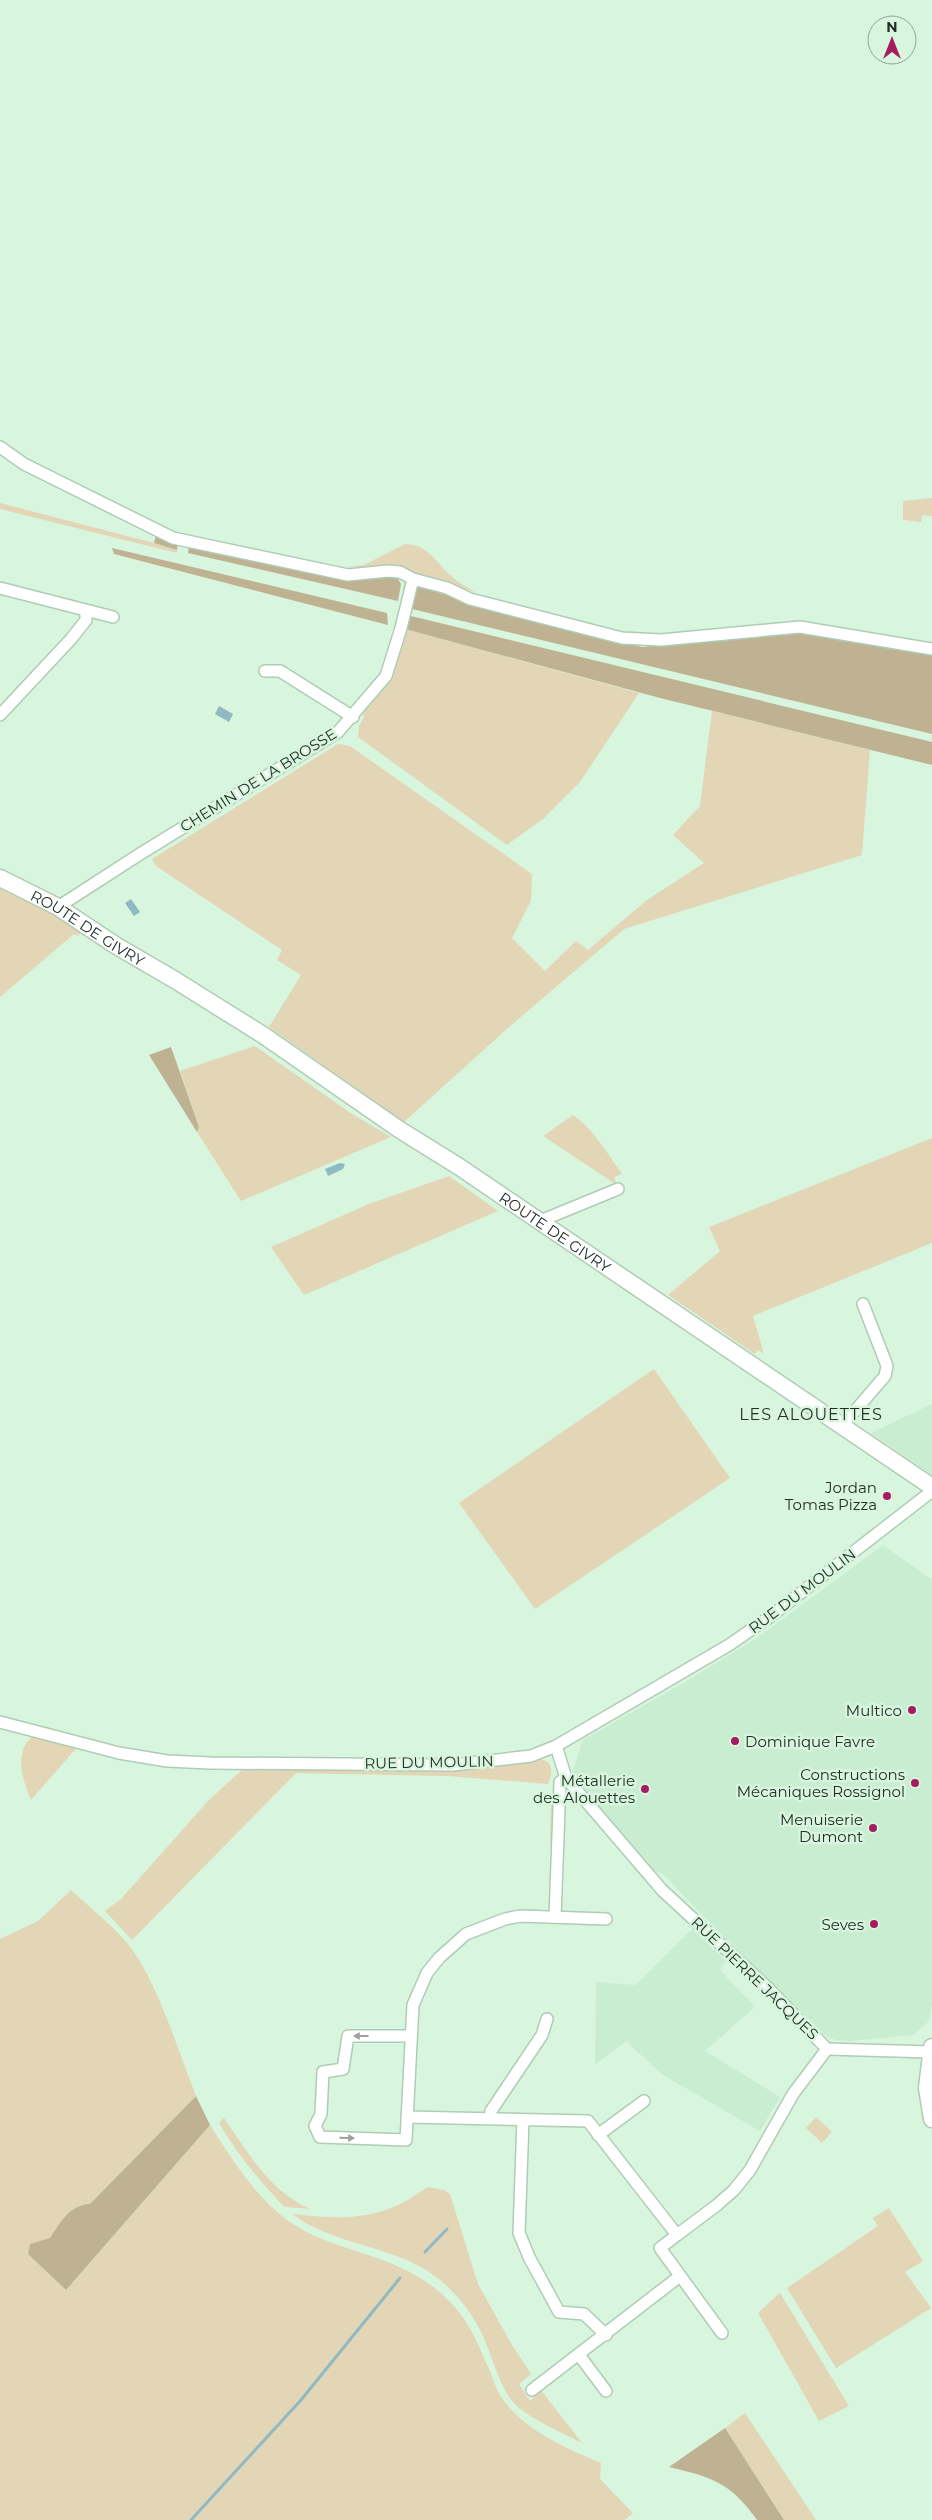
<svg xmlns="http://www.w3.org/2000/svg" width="932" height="2520" font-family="Montserrat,sans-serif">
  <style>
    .built { fill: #c8edd0 }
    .green { fill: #e3d6b6 }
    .forest { fill: #bfb292 }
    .water { fill: #8fb9c3 }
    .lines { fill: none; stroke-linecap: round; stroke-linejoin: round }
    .stream { stroke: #8fb9c3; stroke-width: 3 }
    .street-casing { stroke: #afccb5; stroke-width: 14 }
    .secondary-casing { stroke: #afccb5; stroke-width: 19 }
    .street { stroke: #fff; stroke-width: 11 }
    .secondary { stroke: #fff; stroke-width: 16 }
    .oneway { fill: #9ca19d }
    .poi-dot { fill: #a61c63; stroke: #d8f5de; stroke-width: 2 }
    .labels { text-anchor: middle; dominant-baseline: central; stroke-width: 5; stroke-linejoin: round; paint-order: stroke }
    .street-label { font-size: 15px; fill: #232e25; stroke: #d8f5de }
    .poi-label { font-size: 15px; fill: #232e25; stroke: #d8f5de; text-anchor: end }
    .neighbourhood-label { font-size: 16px; letter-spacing: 1px; fill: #232e25; stroke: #d8f5de }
  </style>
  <rect width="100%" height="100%" fill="#d8f5de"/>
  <g class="built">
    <path d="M932 1404V1475L871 1433Z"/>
    <path d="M883 1545 932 1580V2004L928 2022 913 2035 850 2041 836 2040 827 2037 716 1929 662 1873 654 1871 602 1812 572 1773 583 1740 692 1678 760 1636Z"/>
    <path d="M692 1929 726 1961 720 1970 755 2007 705 2051 780 2097 760 2131 663 2075 626 2041 595 2065 596 1982 636 1985Z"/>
  </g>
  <g class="green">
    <path d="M932 498V516L922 515 921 522 903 520V501Z"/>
    <path d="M0 503 154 543 177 550V553L0 509Z"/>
    <path d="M405 544C427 544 435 561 449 574 457 582 466 587 476 592L424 578 405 569 345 567 364 565Z"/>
    <path d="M405 629 639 693 580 782 544 818 507 845 358 737 359 726 364 717 363 713 389 676Z"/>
    <path d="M712 711 870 750 862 855 624 929 509 1027 404 1122 269 1027 301 975 277 960 282 950 156 866 152 859 338 744 350 746 532 874 531 901 512 938 545 971 576 941 588 950 647 900 704 863 673 835 700 806Z"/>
    <path d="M0 883 84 931 77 936 74 934 0 997Z"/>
    <path d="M255 1046 352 1114 391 1137 241 1201 197 1132 199 1127 180 1071Z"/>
    <path d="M573 1115C594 1130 607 1153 622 1174L614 1177 617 1185 543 1136Z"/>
    <path d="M932 1138V1243L753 1316 764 1354 758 1350 755 1354 668 1295 720 1251 709 1227Z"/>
    <path d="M449 1176 498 1211 304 1295 271 1247 369 1204Z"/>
    <path d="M654 1369 730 1478 535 1609 459 1503Z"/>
    <path d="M34 1735 79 1745 31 1800C23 1780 12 1752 34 1735Z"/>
    <path d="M539 1759C554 1761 553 1773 548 1784L446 1776 296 1773 132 1940 105 1911 121 1899 208 1801 245 1767Z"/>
    <path d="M551 1797H555L554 1845H550Z"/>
    <path d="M71 1890C93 1911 122 1932 138 1958 162 1997 179 2053 196 2096L90 2204C67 2205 63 2223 50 2238 44 2244 35 2249 28 2254L66 2290 210 2125C237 2167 267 2216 315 2236 361 2256 405 2260 444 2296 468 2318 476 2340 489 2369 493 2378 496 2389 501 2397 525 2431 564 2447 601 2463L600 2479 633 2513 625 2520H0V1939L38 1921Z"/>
    <path d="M816 2117 832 2132 822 2143 806 2128Z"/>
    <path d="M224 2118C249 2154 270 2192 311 2209L284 2207C260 2181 237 2154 219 2123Z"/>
    <path d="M427 2187 444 2190 450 2194 478 2284 512 2345 531 2374 519 2384 530 2401 541 2390 582 2443C563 2433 536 2422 519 2408 501 2394 492 2355 482 2334 472 2313 458 2295 440 2280 398 2245 336 2247 292 2214 345 2220 383 2221 427 2187Z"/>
    <path d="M889 2208 923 2261 905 2272 931 2308 836 2368 787 2288 878 2226 873 2218Z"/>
    <path d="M780 2293 849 2406 819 2421 758 2313Z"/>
    <path d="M745 2413 816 2520H784L725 2428Z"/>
  </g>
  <g class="forest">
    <path d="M156 535 178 543 177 550 154 543Z"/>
    <path d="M189 546 348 578 390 577 398 579 401 584 398 601 188 553Z"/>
    <path d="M112 548 387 613 388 625 114 554Z"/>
    <path d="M419 585 445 591 467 602 642 647 800 631 932 655V734L412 609 416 587Z"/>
    <path d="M411 616 932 742V765L660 698 405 629Z"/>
    <path d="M171 1047 199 1127 197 1132 149 1055Z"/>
    <path d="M196 2096 210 2125 66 2290 28 2254 30 2244 50 2238C61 2222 69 2205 90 2204Z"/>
    <path d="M725 2428 784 2520H757C731 2483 712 2477 669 2467Z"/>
  </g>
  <g class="water">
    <path d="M219 706 233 714 229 722 215 714Z"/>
    <path d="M131 899 140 912 134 916 125 903Z"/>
    <path d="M340 1163 345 1164 343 1169 328 1176 325 1169Z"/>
  </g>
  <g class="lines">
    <g class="stream">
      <path d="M425 2252 447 2229"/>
      <path d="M191 2520 301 2400 400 2278"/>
    </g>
    <defs>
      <g id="street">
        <path d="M0 447 24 464 173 538 348 575 388 571 400 572 413 579 401 628 386 676 338 732 140 854 58 907"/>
        <path d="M413 579 447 588 470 599 622 638 661 640 800 627 932 649"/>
        <path d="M0 588 113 617"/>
        <path d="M265 671H280L353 717"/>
        <path d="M0 715 71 639 86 620V611"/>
        <path d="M540 1221 618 1189"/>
        <path d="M841 1427 885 1376 887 1366 884 1358 863 1304"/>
        <path d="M0 1722 119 1753 167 1761 210 1763 453 1765 531 1756 556 1746 729 1645 771 1616 932 1491"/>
        <path d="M556 1746 566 1778 662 1890 769 1989 827 2049"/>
        <path d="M555 1917 560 1782 566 1778"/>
        <path d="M410 2036H348L343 2069 323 2072 321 2114 315 2126 320 2137 406 2140 413 2005 427 1973 439 1958 466 1934 505 1919 520 1916 606 1919"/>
        <path d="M827 2049 931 2052"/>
        <path d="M407 2117 588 2121 677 2235 717 2205 734 2190 750 2170 793 2094 827 2049"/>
        <path d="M490 2118 491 2111 542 2035 547 2019"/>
        <path d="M523 2120 519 2233 530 2259 559 2312 584 2314 606 2335"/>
        <path d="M598 2135 644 2101"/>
        <path d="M677 2235 660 2248 722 2333"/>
        <path d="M579 2355 606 2391"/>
        <path d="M532 2390 680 2276"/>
      </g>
      <g id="secondary">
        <path id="s1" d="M0 878 58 907 115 945 175 980 263 1035 400 1130 458 1166 932 1487"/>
        <path d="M932 2047 927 2088 932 2119"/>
      </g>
    </defs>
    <use href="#street" class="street-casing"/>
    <use href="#secondary" class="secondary-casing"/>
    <use href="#street" class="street"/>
    <use href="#secondary" class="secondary"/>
  </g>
  <defs><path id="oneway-solid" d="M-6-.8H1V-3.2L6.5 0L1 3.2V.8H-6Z" transform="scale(1.25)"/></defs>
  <g class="oneway">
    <use href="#oneway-solid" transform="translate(361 2036) rotate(-180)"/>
    <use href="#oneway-solid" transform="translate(347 2138) rotate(2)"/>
  </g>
  <g class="poi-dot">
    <circle cx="887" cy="1496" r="5"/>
    <circle cx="912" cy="1710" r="5"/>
    <circle cx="735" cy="1741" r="5"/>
    <circle cx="915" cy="1783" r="5"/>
    <circle cx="645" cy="1789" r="5"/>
    <circle cx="873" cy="1828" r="5"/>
    <circle cx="874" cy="1924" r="5"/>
  </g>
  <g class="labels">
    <g class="street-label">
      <text transform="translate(258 780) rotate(-32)">CHEMIN DE LA BROSSE</text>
      <text stroke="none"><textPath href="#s1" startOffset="101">ROUTE DE GIVRY</textPath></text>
      <text stroke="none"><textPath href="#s1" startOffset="659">ROUTE DE GIVRY</textPath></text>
      <text transform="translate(802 1591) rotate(-37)">RUE DU MOULIN</text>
      <text transform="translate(429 1762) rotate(-1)">RUE DU MOULIN</text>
      <text transform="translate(755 1978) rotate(44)">RUE PIERRE JACQUES</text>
    </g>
    <g class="poi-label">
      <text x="877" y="1487">Jordan<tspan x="877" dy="17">Tomas Pizza</tspan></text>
      <text x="902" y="1710">Multico</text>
      <text x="745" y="1741" text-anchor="start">Dominique Favre</text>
      <text x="905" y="1774">Constructions<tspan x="905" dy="17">Mécaniques Rossignol</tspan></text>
      <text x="635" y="1780">Métallerie<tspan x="635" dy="17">des Alouettes</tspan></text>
      <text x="863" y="1819">Menuiserie<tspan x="863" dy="17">Dumont</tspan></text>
      <text x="864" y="1924">Seves</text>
    </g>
    <g class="neighbourhood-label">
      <text x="811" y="1414">LES ALOUETTES</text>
    </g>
  </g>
  <g transform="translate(892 40)"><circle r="24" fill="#d8f5de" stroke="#90a594"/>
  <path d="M0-4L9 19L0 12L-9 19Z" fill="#a61c63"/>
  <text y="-8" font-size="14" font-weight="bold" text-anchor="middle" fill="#232e25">N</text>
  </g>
</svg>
